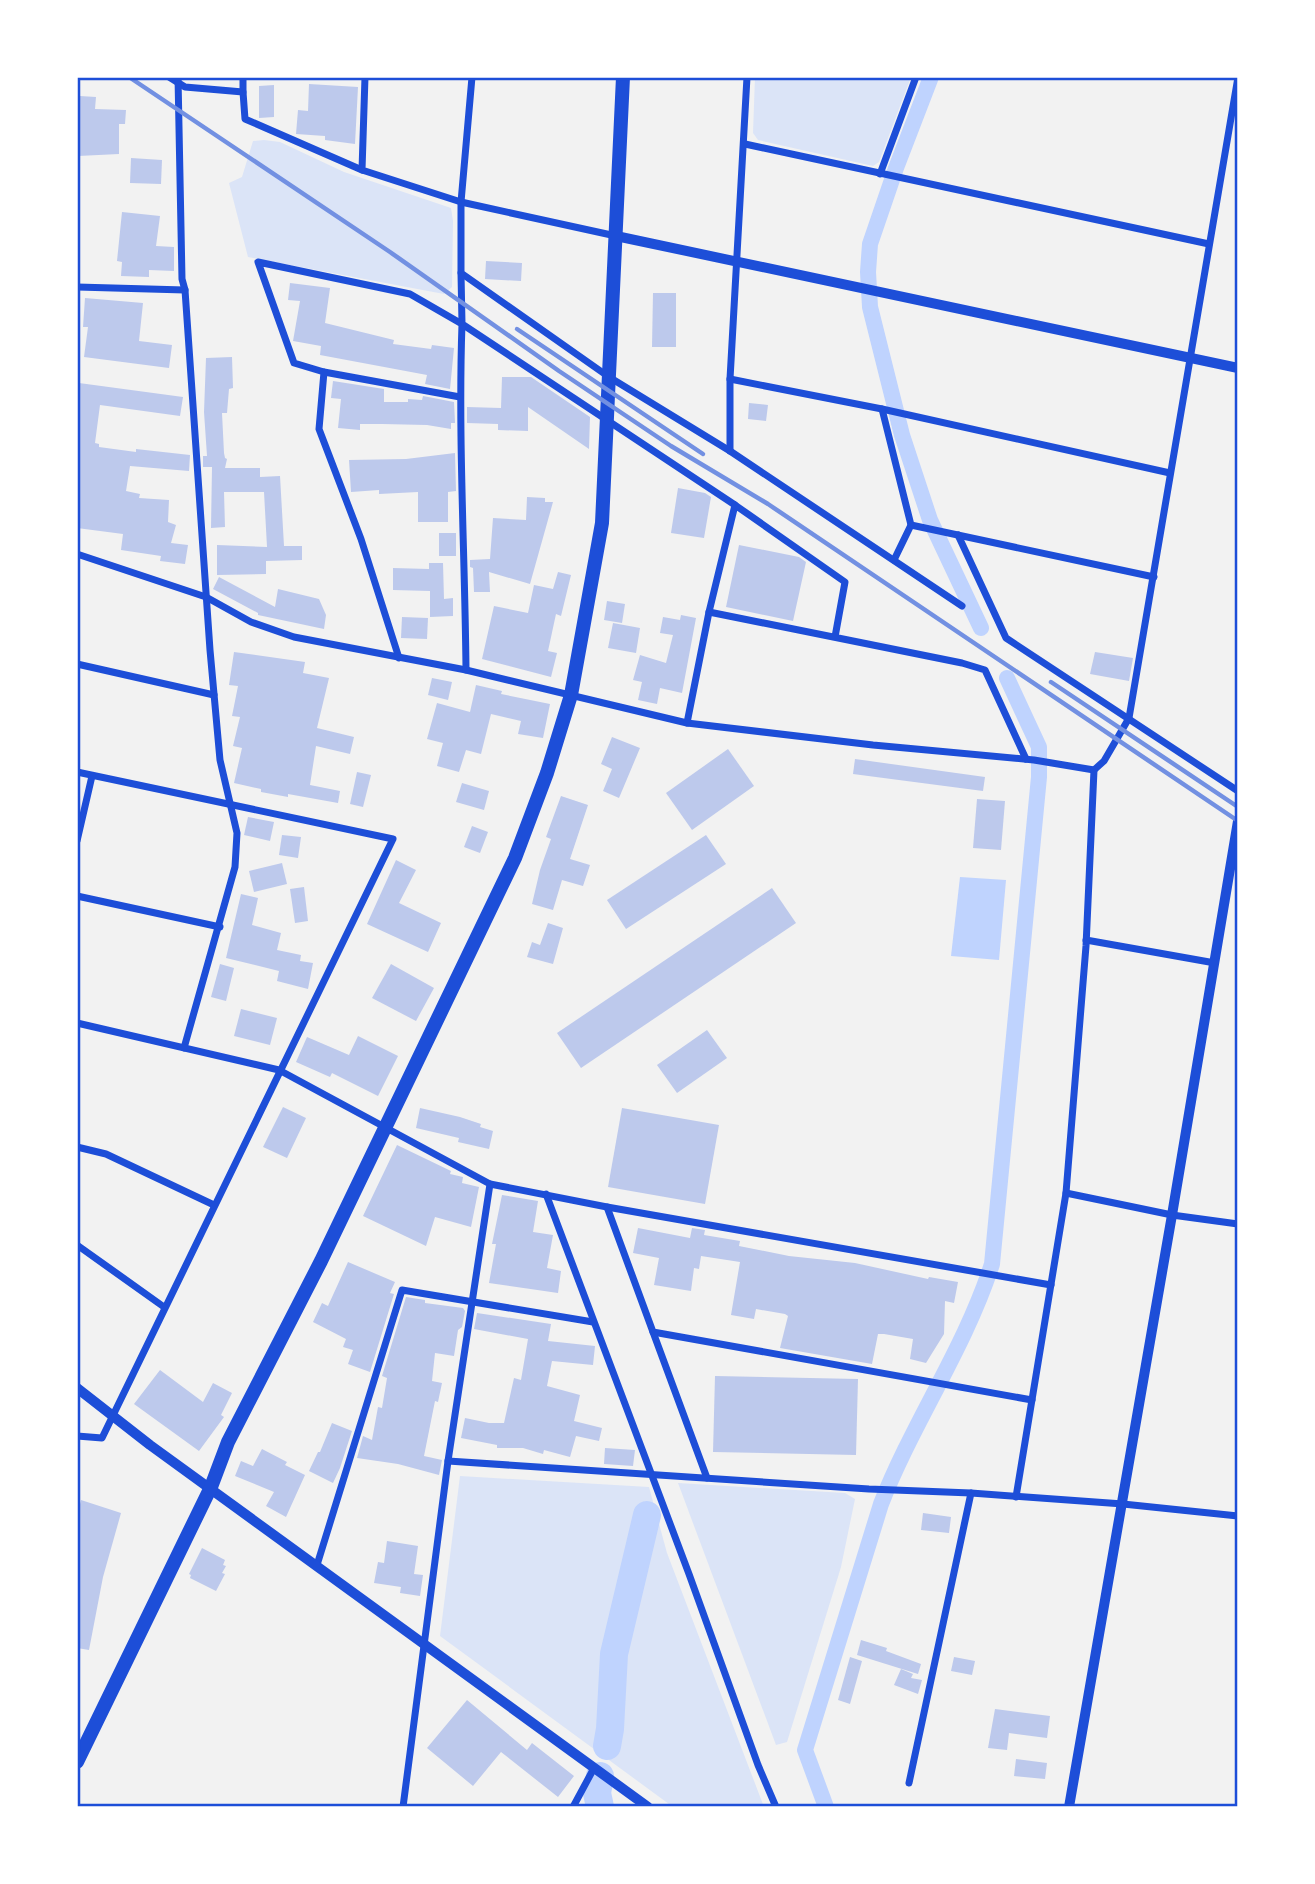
<svg xmlns="http://www.w3.org/2000/svg" width="1315" height="1884" font-family="Quicksand,sans-serif">
  <style>
    .green { fill: #dbe4f7 }
    .water { fill: #bfd3fe }
    .lines { fill: none; stroke-linecap: round; stroke-linejoin: round }
    .canal { stroke: #bfd3fe; stroke-width: 16 }
    .river { stroke: #bfd3fe; stroke-width: 28 }
    .building { fill: #bdc9ec }
    .minor { stroke: #1d4ed8; stroke-width: 7 }
    .tertiary { stroke: #1d4ed8; stroke-width: 10 }
    .primary { stroke: #1d4ed8; stroke-width: 14 }
    .rail { stroke: #7290e2; stroke-width: 4.5 }
    .neatline { fill: none; stroke: #1d4ed8; stroke-width: 2.5 }
  </style>
  <rect width="100%" height="100%" fill="#f2f2f2"/>
  <g class="green">
    <path d="M755 77H911L879 162 873 166 758 140 753 133Z"/>
    <path d="M264 140 280 142 344 172 451 208 453 221 452 287 444 294 248 257 229 183 242 177 253 141Z"/>
    <path d="M460 1476 649 1487 667 1553 764 1807H673L440 1636Z"/>
    <path d="M678 1483 845 1493 855 1499 841 1567 787 1742 776 1745Z"/>
  </g>
  <path class="water" d="M960 877 1006 880 999 960 951 956Z"/>
  <g class="lines">
    <g class="canal">
      <path d="M931 77 896 168 870 244 868 272 870 307 902 435 930 520 981 628"/>
      <path d="M826 1807 805 1750 881 1504C913 1422 965 1348 992 1264L1039 777V747L1007 678"/>
    </g>
    <g class="river">
      <path d="M607 1746 610 1729 614 1654 647 1515"/>
      <path d="M600 1807 597 1793 600 1776"/>
    </g>
  </g>
  <g class="building">
    <path d="M309 84 358 87 355 144 325 140V136L296 134 298 110 308 111Z"/>
    <path d="M274 85V117L259 118V86Z"/>
    <path d="M80 96 96 97 95 109 126 110 125 124H119V154L78 156Z"/>
    <path d="M131 158 162 160 161 184 130 183Z"/>
    <path d="M122 212 160 216 156 246 174 247V271L149 270V277L121 276 122 262 117 261Z"/>
    <path d="M486 261 522 263 521 281 485 279Z"/>
    <path d="M290 283 330 288 325 323 394 340 393 344 431 349 432 345 454 348 450 389 425 384 427 375 320 355 321 346 293 341 300 301 288 300Z"/>
    <path d="M653 293H676V347H652Z"/>
    <path d="M85 298 143 303 139 341 172 345 169 368 84 357 88 327H83Z"/>
    <path d="M232 357 233 388 229 389 227 413H222L224 453 225 458 227 459 225 468H260V477L280 476 284 546H302V560L266 561V574L217 575V545L267 547 264 492H224L225 527 211 528 212 467H203V456H207L204 412 206 358Z"/>
    <path d="M502 377H531L590 417 589 449 528 407V431L498 430V424L467 423V407L501 408Z"/>
    <path d="M333 381 384 389V402H408V399L422 400 423 396 454 402 455 423H451V429L427 425 382 424H360V430L338 428 341 399 331 398Z"/>
    <path d="M79 383 183 397 180 416 100 405 95 443 99 444V447L136 452V449L190 455 189 471 130 466 126 491 140 494 139 498 169 500 168 522 176 525 171 543 188 545 185 564 160 561 161 556 121 550 123 534 77 528Z"/>
    <path d="M749 403 768 405 766 421 748 419Z"/>
    <path d="M455 453 456 491 448 492V522H418V492L379 494V490L351 492 349 460 406 459Z"/>
    <path d="M678 488 705 493 711 497 704 538 671 533Z"/>
    <path d="M527 497 545 498V502H553L530 584 489 572 490 592H474L473 568 470 567V560L490 559 493 518 526 520Z"/>
    <rect x="439" y="533" width="17" height="23"/>
    <path d="M739 545 799 557 806 562 793 621 726 607Z"/>
    <path d="M429 563H443L444 599 453 598V616L430 617V591L393 590V568L429 569Z"/>
    <path d="M558 572 571 575 561 616 556 614 548 651 557 653 551 677 482 659 494 606 528 613 534 585 553 589Z"/>
    <path d="M219 577 275 607 278 589 319 599 326 615 324 629 258 615V613L213 589Z"/>
    <path d="M607 601 625 604 622 623 604 620Z"/>
    <path d="M681 615 696 618 682 693 660 688 657 704 638 700 642 682 633 680 640 655 666 663 673 635 660 633 663 617 680 620Z"/>
    <path d="M402 617 428 618 427 639 401 638Z"/>
    <path d="M613 623 640 628 636 653 608 648Z"/>
    <path d="M234 652 305 662 303 673 329 678 317 728 354 737 350 754 316 746 310 785 340 791 338 803 288 794V797L261 792V789L234 783 242 748 233 746 240 717 232 716 238 686 229 685Z"/>
    <path d="M1095 652 1133 658 1129 681 1090 674Z"/>
    <path d="M432 678 452 682 448 700 428 695Z"/>
    <path d="M476 685 502 691 501 694 550 704 543 738 518 734 521 721 491 714 481 754 466 750 459 772 437 766 443 743 427 739 437 703 470 712Z"/>
    <path d="M612 737 640 748 619 798 603 791 612 769 601 764Z"/>
    <path d="M728 749 754 786 692 830 666 793Z"/>
    <path d="M855 759 985 777 983 791 853 774Z"/>
    <path d="M357 772 371 775 363 807 350 804Z"/>
    <path d="M462 783 489 791 484 810 456 802Z"/>
    <path d="M561 796 588 805 570 859 590 865 583 886 562 880 553 910 532 904 540 870 551 839 546 837Z"/>
    <path d="M977 799 1005 801 1001 850 973 848Z"/>
    <path d="M248 817 274 822 270 841 244 835Z"/>
    <path d="M472 826 488 832 480 853 464 847Z"/>
    <path d="M282 835 301 837 298 858 279 855Z"/>
    <path d="M706 835 726 864 626 929 607 900Z"/>
    <path d="M396 860 416 870 399 903 441 923 428 952 367 924Z"/>
    <path d="M282 863 287 884 254 892 249 871Z"/>
    <path d="M304 887 308 921 295 923 290 889Z"/>
    <path d="M772 888 796 923 581 1068 557 1033Z"/>
    <path d="M241 894 258 898 252 925 281 933 277 950 301 955 300 961 313 963 308 989 277 981 279 971 226 958Z"/>
    <path d="M548 923 563 928 553 964 527 957 532 942 540 945Z"/>
    <path d="M220 964 234 968 226 1001 211 997Z"/>
    <path d="M391 964 434 988 416 1021 372 998Z"/>
    <path d="M241 1009 277 1018 270 1045 234 1036Z"/>
    <path d="M707 1030 727 1058 677 1093 657 1065Z"/>
    <path d="M358 1036 398 1056 378 1096 332 1073 330 1077 296 1062 307 1037 349 1055Z"/>
    <path d="M283 1107 306 1118 287 1158 263 1147Z"/>
    <path d="M420 1108 460 1117 481 1124 480 1127 493 1131 489 1149 458 1142 459 1138 416 1128Z"/>
    <path d="M622 1108 719 1125 705 1204 608 1187Z"/>
    <path d="M397 1145 451 1171 450 1174 463 1177 462 1183 479 1187 471 1227 435 1217 426 1246 363 1216Z"/>
    <path d="M502 1195 538 1201 533 1232 553 1235 547 1268 561 1271 558 1293 489 1283 496 1244H492Z"/>
    <path d="M638 1228 690 1238 692 1228 705 1230 704 1235 740 1241 739 1246 789 1256 855 1263 928 1279 929 1277 958 1282 954 1303 945 1301 944 1334 926 1363 910 1359 913 1339 884 1334H878L872 1364 780 1348 788 1316 785 1314 756 1309 754 1319 731 1315 740 1262 701 1256 699 1269 694 1268 691 1291 654 1285 659 1258 633 1253Z"/>
    <path d="M348 1262 395 1282 390 1293 394 1294 370 1372 348 1364 353 1350 343 1347 346 1339 313 1322 322 1303 328 1306Z"/>
    <path d="M406 1297 425 1300V1303L463 1308 465 1311 462 1327 458 1330 454 1356 435 1353 432 1381 442 1383 438 1402 435 1401 424 1456 442 1460 439 1475 398 1464 357 1458 363 1436 372 1440 378 1407 382 1408 387 1378 382 1376Z"/>
    <path d="M477 1313 551 1324 548 1341 595 1346 593 1365 552 1361 547 1386 580 1395 574 1421 602 1428 599 1441 576 1436 570 1457 544 1450 543 1454 523 1448H497V1445L461 1438 465 1418 489 1423H504L514 1378 521 1380 528 1339 474 1329Z"/>
    <path d="M160 1370 203 1402 213 1383 232 1393 221 1415 224 1417 199 1451 134 1404Z"/>
    <path d="M715 1376 858 1379 856 1455 713 1452Z"/>
    <path d="M332 1423 352 1431 340 1468 333 1483 309 1471 318 1452H320Z"/>
    <path d="M605 1448 635 1450 633 1466 604 1464Z"/>
    <path d="M262 1449 287 1462 285 1465 305 1475 286 1517 266 1506 274 1492 235 1476 241 1461 253 1466Z"/>
    <path d="M81 1500 121 1513 103 1577 89 1650 77 1648V1516Z"/>
    <path d="M923 1513 951 1517 949 1533 921 1530Z"/>
    <path d="M387 1541 418 1546 414 1574 423 1575 420 1596 400 1593 401 1587 374 1583 378 1562 384 1563Z"/>
    <path d="M202 1548 225 1560 223 1565 226 1566 222 1573 225 1574 216 1591 190 1578 191 1575 189 1574Z"/>
    <path d="M861 1640 887 1648 886 1651 921 1664 918 1674 857 1655Z"/>
    <path d="M850 1657 862 1661 850 1704 838 1700Z"/>
    <path d="M954 1657 975 1661 972 1675 951 1671Z"/>
    <path d="M901 1669 913 1674 911 1678 922 1680 918 1694 894 1685Z"/>
    <path d="M467 1700 527 1750 532 1743 574 1776 558 1797 501 1752 473 1786 427 1748Z"/>
    <path d="M995 1709 1050 1716 1047 1738 1009 1733 1007 1750 988 1748Z"/>
    <path d="M1016 1759 1047 1763 1045 1779 1014 1776Z"/>
  </g>
  <g class="lines">
    <g class="minor">
      <path d="M169 77 185 87 243 92 245 119 362 170"/>
      <path d="M178 77 182 279 185 290 210 650 220 760 237 833 235 867 184 1048"/>
      <path d="M365 77 362 170 461 202 616 236"/>
      <path d="M472 77 461 202V273L609 377 730 451 962 606"/>
      <path d="M243 92V77"/>
      <path d="M745 144 1209 244"/>
      <path d="M880 174 916 77"/>
      <path d="M461 273 462 324 735 505"/>
      <path d="M77 287 185 290"/>
      <path d="M324 372 460 397"/>
      <path d="M730 379 882 409 1170 473"/>
      <path d="M882 409 911 525 1154 577"/>
      <path d="M730 451V379L747 77"/>
      <path d="M958 535 1006 638 1238 791"/>
      <path d="M77 554 206 597 251 622 294 637 466 670 687 723 873 745 1034 760 1094 770 1104 761 1129 718 1238 77"/>
      <path d="M894 560 911 525"/>
      <path d="M835 637 845 582 735 505 709 612 962 663 985 670 1026 759"/>
      <path d="M399 658 361 539 319 429 324 372 294 363 258 262 410 294 462 324C458 439 465 555 466 670"/>
      <path d="M77 664 214 695"/>
      <path d="M687 723 709 612"/>
      <path d="M77 772 393 839 102 1438 77 1436"/>
      <path d="M77 841 92 776"/>
      <path d="M77 896 220 927"/>
      <path d="M1086 940 1215 963"/>
      <path d="M77 1023 279 1070 490 1184 448 1461 403 1807"/>
      <path d="M77 1147 106 1154 214 1205"/>
      <path d="M490 1184 607 1207 1051 1285"/>
      <path d="M1066 1193 1172 1215 1238 1224"/>
      <path d="M546 1194 689 1574 758 1765 776 1807"/>
      <path d="M607 1207 653 1332 1032 1400"/>
      <path d="M77 1245 164 1307"/>
      <path d="M653 1332 707 1478"/>
      <path d="M448 1461 869 1489 971 1493 1123 1504 1238 1516"/>
      <path d="M1016 1497 1066 1193 1086 946 1094 770"/>
      <path d="M317 1565 402 1290 593 1322"/>
      <path d="M909 1783 971 1493"/>
      <path d="M573 1807 594 1768"/>
    </g>
    <g class="tertiary">
      <path d="M616 236 1238 368"/>
      <path d="M77 1388 150 1445 648 1807"/>
      <path d="M1069 1807 1172 1215 1238 821"/>
    </g>
    <path class="primary" d="M77 1762 211 1487 228 1442 321 1261 515 858 547 773 571 695 602 523 623 77"/>
    <g class="rail">
      <path d="M129 77 390 252 559 371 671 446 768 504 1238 821"/>
      <path d="M517 329 703 454"/>
      <path d="M1051 682 1238 807"/>
    </g>
  </g>
  <rect width="1315" height="1884" fill="none" stroke="#ffffff" stroke-width="158"/>
  <rect x="79" y="79" width="1157" height="1726" class="neatline"/>
</svg>
